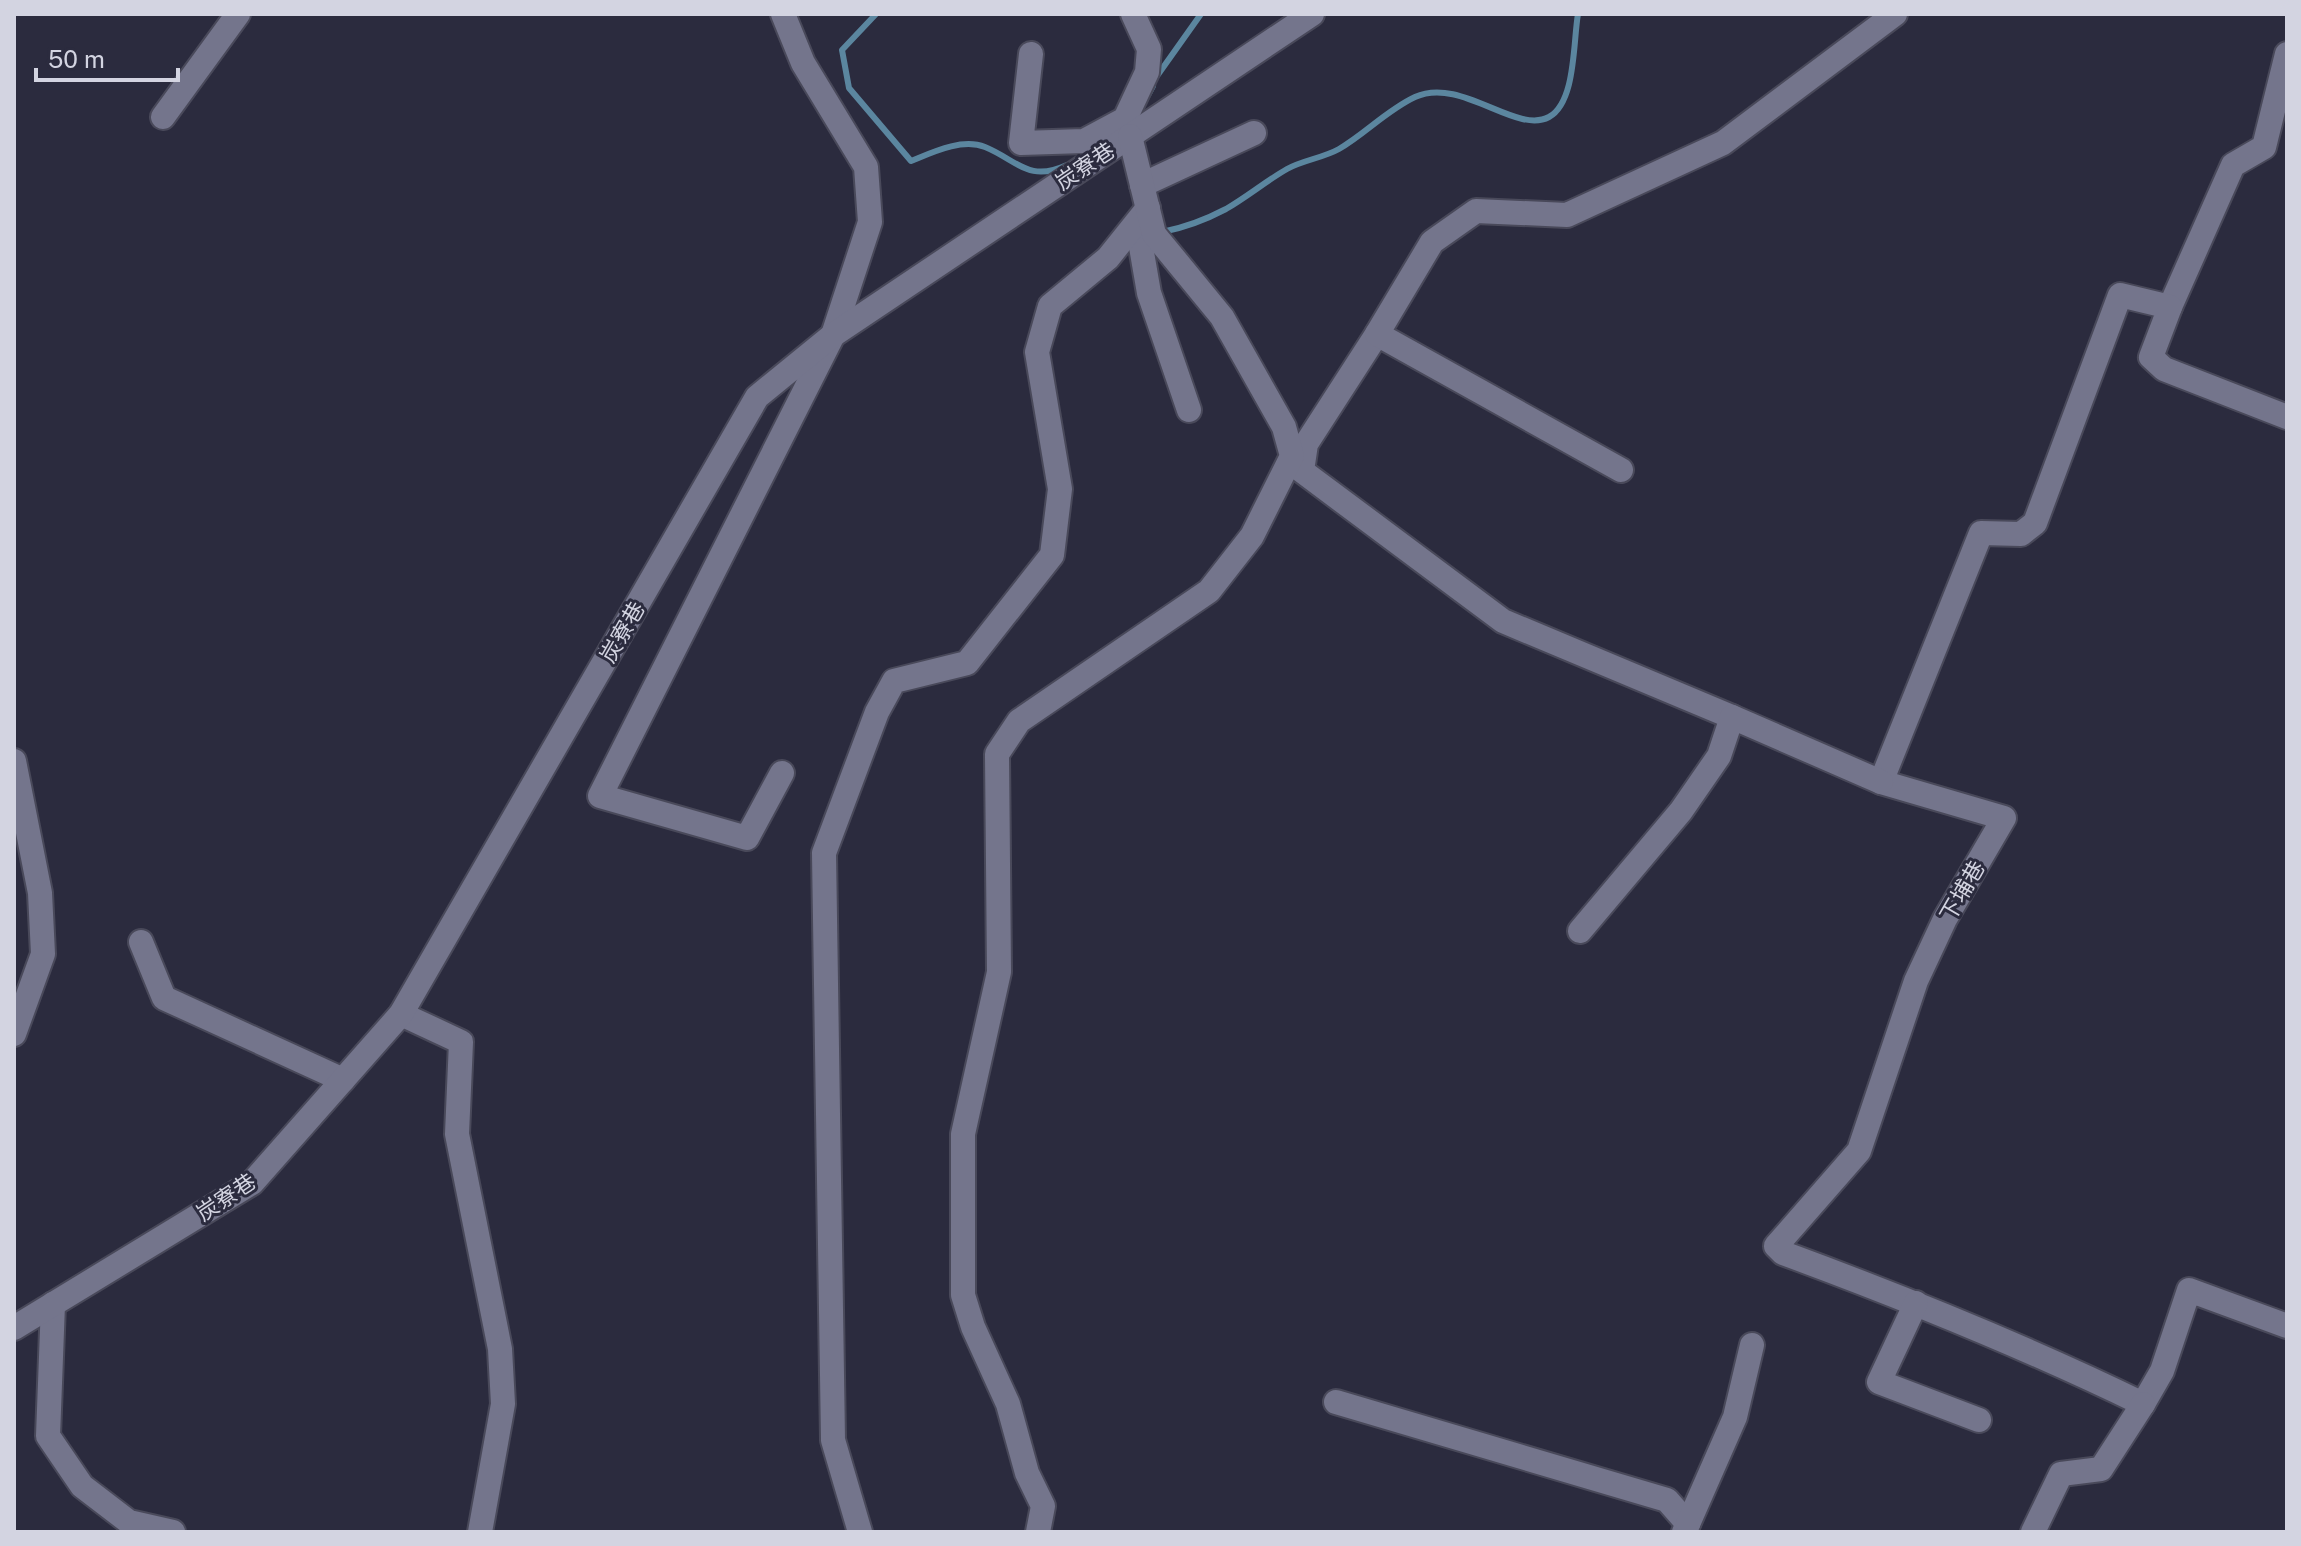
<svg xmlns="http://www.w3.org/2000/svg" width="2301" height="1546" font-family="'Public Sans','Noto Sans TC',sans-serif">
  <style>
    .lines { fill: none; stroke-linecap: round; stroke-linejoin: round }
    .stream { stroke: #5b869f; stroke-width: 6 }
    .minor-casing { stroke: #49495a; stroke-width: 28 }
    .minor { stroke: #74758c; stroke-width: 24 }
    .labels { text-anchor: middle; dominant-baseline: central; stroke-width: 6; stroke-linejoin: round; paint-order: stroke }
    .street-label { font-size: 22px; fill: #d3d4e1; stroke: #2b2b3e }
  </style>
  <rect width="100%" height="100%" fill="#2b2b3e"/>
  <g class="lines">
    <g class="stream">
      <path d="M876 14 842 50 849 88 911 161C933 152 962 138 985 147 1017 160 1028 183 1067 165"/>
      <path d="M1157 76 1201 14"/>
      <path d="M1141 108 1153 86"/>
      <path d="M1162 232C1183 228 1207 219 1226 209 1247 197 1266 181 1287 169 1303 160 1323 158 1339 149 1365 134 1387 110 1415 97 1461 76 1516 135 1549 117 1576 102 1573 42 1578 14"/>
    </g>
    <defs>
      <g id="minor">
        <path d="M1031 54 1021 143 1084 141 1125 119 1147 72 1149 49 1133 14"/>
        <path d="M163 117 238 14"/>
        <path d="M1142 185 1254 133"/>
        <path d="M1154 234 1140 241 1149 293 1189 410"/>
        <path d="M2170 307 2233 165 2264 147 2287 54"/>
        <path d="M1377 334 1306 444 1302 471 1503 621 1732 717"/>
        <path d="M2287 417 2164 369 2151 357 2170 307 2120 295 2035 523 2021 534 1981 533 1881 782 2004 818 1945 919 1916 981 1859 1151 1776 1246 1783 1253C1905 1298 2026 1347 2143 1404L2162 1371 2189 1290 2287 1326"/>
        <path d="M1621 470 1377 334 1432 242 1476 211 1567 215 1723 143 1895 14"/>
        <path d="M14 761 40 893 43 954 14 1034"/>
        <path d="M782 773 747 838 600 796 833 335 870 222 866 167 803 63 783 14"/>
        <path d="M1580 931 1681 811 1719 756 1732 717 1881 782"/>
        <path d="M141 942 164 998 343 1080"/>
        <path d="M401 1014 461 1042 457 1134 500 1349 503 1404 480 1532"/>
        <path d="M1916 1303 1879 1382 1979 1420"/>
        <path d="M53 1304 48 1436 82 1486 129 1522 173 1532"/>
        <path d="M14 1328 252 1183 401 1014 757 397 833 335 1312 14"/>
        <path d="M1336 1402 1667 1500 1688 1524 1684 1532"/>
        <path d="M1688 1524 1735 1417 1752 1345"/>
        <path d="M860 1532 833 1440 824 853 877 712 894 681 967 663 1052 555 1060 489 1037 352 1050 306 1108 258 1148 208"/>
        <path d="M1038 1532 1043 1506 1027 1473 1008 1404 973 1327 963 1295V1134L999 972 997 754 1019 721 1209 591 1252 536 1292 456 1284 427 1222 317 1154 234 1130 136"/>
        <path d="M2033 1532 2061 1474 2101 1469 2143 1404"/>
      </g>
    </defs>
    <use href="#minor" class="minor-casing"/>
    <use href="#minor" class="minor"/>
  </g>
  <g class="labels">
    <g class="street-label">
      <text transform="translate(1085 166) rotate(-34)">炭寮巷</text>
      <text transform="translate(622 632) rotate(-60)">炭寮巷</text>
      <text transform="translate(1962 891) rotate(-60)">下埔巷</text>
      <text transform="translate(226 1197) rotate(-34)">炭寮巷</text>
    </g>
  </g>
  <rect width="2301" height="1546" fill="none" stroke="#d3d4e1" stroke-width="32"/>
  <path d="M36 68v12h142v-12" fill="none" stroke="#d3d4e1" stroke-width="4"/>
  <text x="48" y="68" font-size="24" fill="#d3d4e1" stroke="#2b2b3e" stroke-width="6" paint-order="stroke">50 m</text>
</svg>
